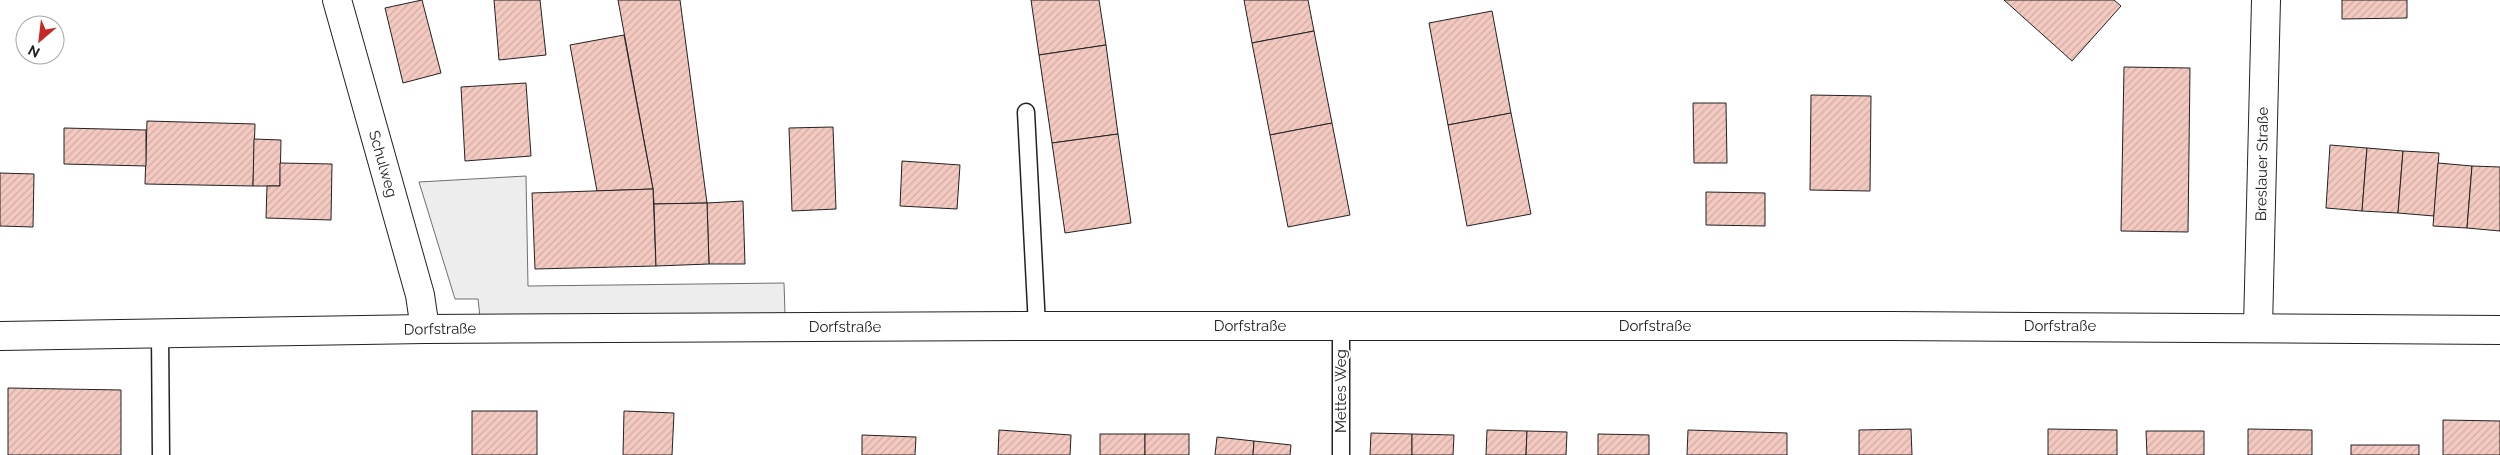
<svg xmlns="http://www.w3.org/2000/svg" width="2500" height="455" font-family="Raleway,sans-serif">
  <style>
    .parking { fill: #ededed; stroke: #6f6f6f }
    .building { fill: url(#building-hatch); stroke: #222 }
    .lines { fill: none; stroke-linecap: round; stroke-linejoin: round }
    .lane-casing { stroke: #222; stroke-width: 19 }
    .street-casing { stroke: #222; stroke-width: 30 }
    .secondary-casing { stroke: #222; stroke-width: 30 }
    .lane { stroke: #fff; stroke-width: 16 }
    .street { stroke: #fff; stroke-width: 28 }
    .secondary { stroke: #fff; stroke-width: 28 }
    .labels { text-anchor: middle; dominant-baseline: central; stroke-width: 4; stroke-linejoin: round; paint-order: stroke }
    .street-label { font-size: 15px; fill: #222; stroke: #fff }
  </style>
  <defs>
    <pattern id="building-hatch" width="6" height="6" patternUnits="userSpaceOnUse" patternTransform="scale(1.25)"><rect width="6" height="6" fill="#f3c9c0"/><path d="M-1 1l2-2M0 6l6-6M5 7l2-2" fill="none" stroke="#d0aca5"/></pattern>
  </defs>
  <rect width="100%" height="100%" fill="#fff"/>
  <path class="parking" d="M526 176 528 286 784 283 785 314 480 317 478 299H455L419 182Z"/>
  <g class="building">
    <path d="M422 0 441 73 403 83 385 8Z"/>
    <path d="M494 0H540L546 55 499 60Z"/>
    <path d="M618 0H680L707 203 654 204 653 189Z"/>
    <path d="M1031 0H1099L1106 45 1039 55Z"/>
    <path d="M1244 0H1308L1314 31 1252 43Z"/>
    <path d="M2004 0H2114L2121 6 2072 61Z"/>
    <path d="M2342 0H2407V18L2342 19Z"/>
    <path d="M1492 11 1511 113 1448 125 1429 23Z"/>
    <path d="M1314 31 1332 123 1270 135 1252 43Z"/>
    <path d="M624 35 653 189 597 191 570 45Z"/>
    <path d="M1106 45 1118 134 1052 143 1039 55Z"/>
    <path d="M2124 67 2190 68 2188 232 2121 231Z"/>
    <path d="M526 83 531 156 465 161 461 87Z"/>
    <path d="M1811 95 1871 96 1870 191 1810 190Z"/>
    <path d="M1693 103H1726L1727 163H1694Z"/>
    <path d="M1511 113 1531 214 1467 226 1448 125Z"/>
    <path d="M147 121 255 124 253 186 145 184Z"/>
    <path d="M1332 123 1350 215 1288 227 1270 135Z"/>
    <path d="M833 127 836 209 792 211 789 128Z"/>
    <path d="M64 128 146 130V166L64 164Z"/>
    <path d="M1118 134 1131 223 1065 233 1052 143Z"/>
    <path d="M254 139 281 140 280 186H253Z"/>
    <path d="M2330 145 2367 148 2362 211 2326 208Z"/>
    <path d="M2367 148 2403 151 2398 213 2362 211Z"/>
    <path d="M2403 151 2439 153 2434 216 2398 213Z"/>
    <path d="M902 161 960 165 957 209 900 206Z"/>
    <path d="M280 163 332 164 331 220 266 218 267 186H280Z"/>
    <path d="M2438 163 2472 166 2467 228 2433 226Z"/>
    <path d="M2472 166 2500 167V231L2467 228Z"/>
    <path d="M0 173 34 174 33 227 0 226Z"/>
    <path d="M653 189 656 266 535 269 532 193Z"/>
    <path d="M1706 192 1765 193V226L1706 225Z"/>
    <path d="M743 201 745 264H709L707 203Z"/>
    <path d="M707 203 709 264 656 266 654 204Z"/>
    <path d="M8 388 121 390V455H8Z"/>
    <rect x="472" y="411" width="65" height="44"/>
    <path d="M624 411 674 413 672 455H623Z"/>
    <path d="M2443 420 2500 421V455H2443Z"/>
    <path d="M1911 429 1912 455H1859V430Z"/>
    <path d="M2048 429 2117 430V455H2048Z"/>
    <path d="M2248 429 2312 430V455H2248Z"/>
    <path d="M999 430 1071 435 1070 455H998Z"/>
    <path d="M1487 430 1527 431 1526 455H1486Z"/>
    <path d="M1688 430 1787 433V455H1687Z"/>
    <path d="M1527 431 1567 432 1566 455H1526Z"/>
    <path d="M2146 431H2204V455H2147Z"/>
    <path d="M1371 433 1412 434V455H1370Z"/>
    <rect x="1100" y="434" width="45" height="21"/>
    <rect x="1145" y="434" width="44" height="21"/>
    <path d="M1412 434 1454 435 1453 455H1412Z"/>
    <path d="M1598 434 1649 435V455H1598Z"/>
    <path d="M862 435 916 437 915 455H862Z"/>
    <path d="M1217 437 1254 441 1253 455H1215Z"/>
    <path d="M1254 441 1291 445 1290 455H1253Z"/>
    <rect x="2351" y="445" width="68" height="10"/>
  </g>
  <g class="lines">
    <defs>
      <g id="lane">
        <path d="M1026 112 1037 326"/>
        <path d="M160 334 161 455"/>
        <path d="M1341 455V326"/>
      </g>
      <g id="street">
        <path d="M337 0 420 295 425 329"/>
        <path d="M2258 327 2266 0"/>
      </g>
      <path id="secondary" d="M0 336 425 329 1037 326H1892L2500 330"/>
    </defs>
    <use href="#lane" class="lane-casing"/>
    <use href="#street" class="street-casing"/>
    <use href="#secondary" class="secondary-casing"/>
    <use href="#lane" class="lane"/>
    <use href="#street" class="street"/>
    <use href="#secondary" class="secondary"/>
  </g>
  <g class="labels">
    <g class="street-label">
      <text transform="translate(383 164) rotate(74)">Schulweg</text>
      <text transform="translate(2262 164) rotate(-89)">Breslauer Straße</text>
      <text x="1250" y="326">Dorfstraße</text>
      <text x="1655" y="326">Dorfstraße</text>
      <text x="2060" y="326">Dorfstraße</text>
      <text x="845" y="327">Dorfstraße</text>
      <text transform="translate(440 329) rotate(-1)">Dorfstraße</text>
      <text transform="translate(1341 391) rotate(-90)">Mettes Weg</text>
    </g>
  </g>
  <g transform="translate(40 40) rotate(208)"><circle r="24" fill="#ffffff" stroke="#a7a7a7"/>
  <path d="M0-4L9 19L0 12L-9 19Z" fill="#c62828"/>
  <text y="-8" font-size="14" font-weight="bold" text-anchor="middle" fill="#222222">N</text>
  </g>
</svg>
